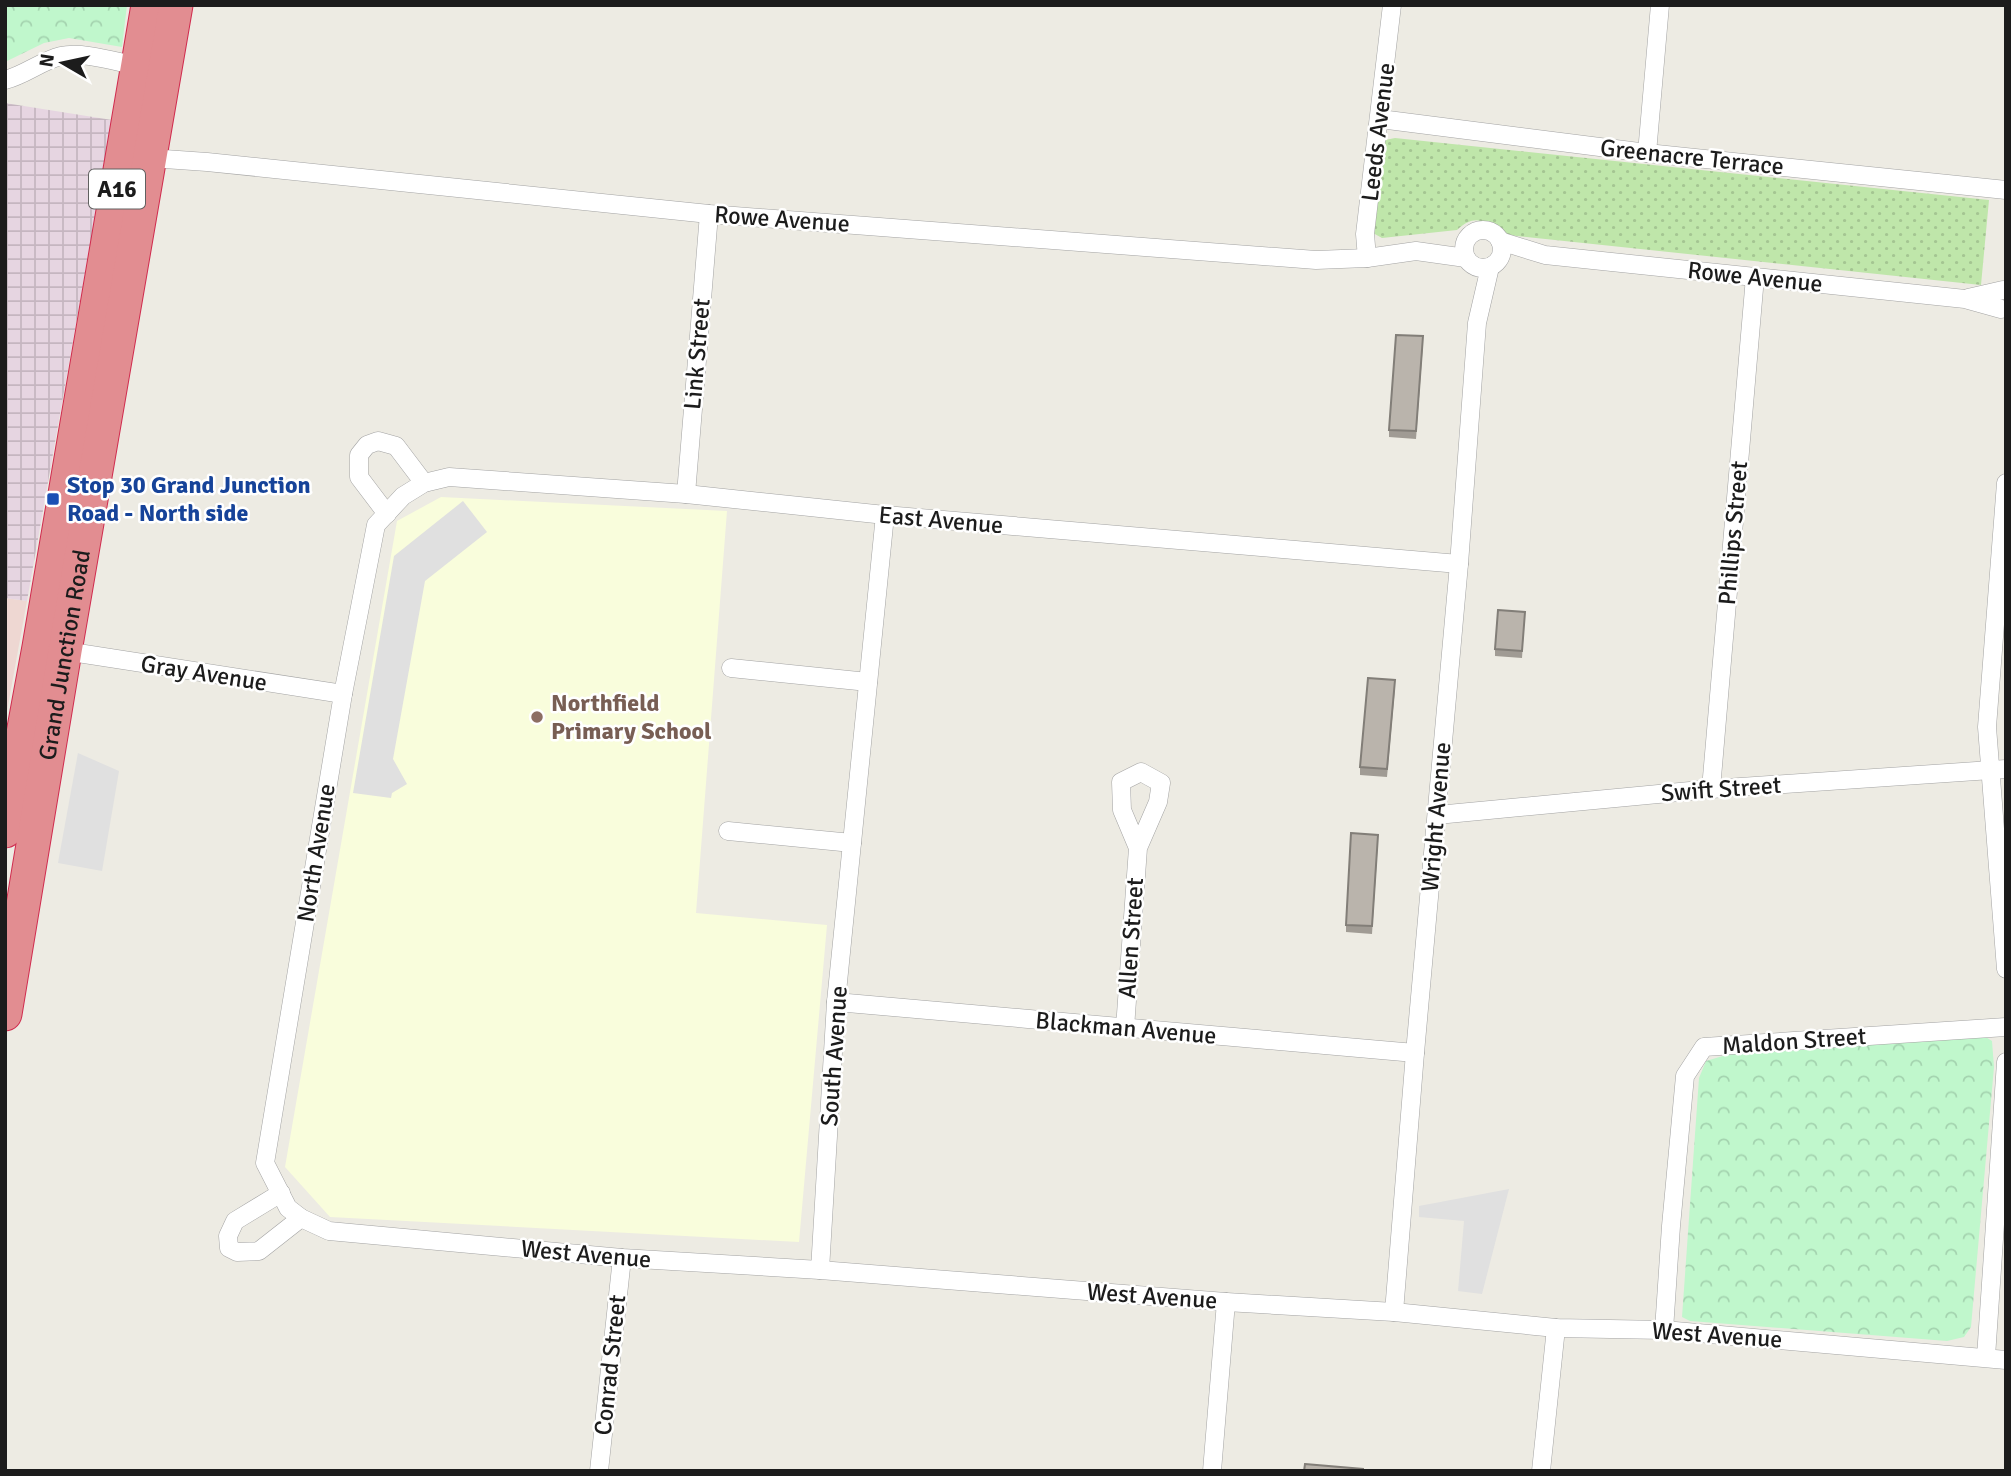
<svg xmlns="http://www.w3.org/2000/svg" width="2011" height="1476" font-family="Signika,sans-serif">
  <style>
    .commercial { fill: #eed7d2 }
    .industrial { fill: url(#industrial-grid) }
    .education { fill: #f9fddc }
    .grass { fill: url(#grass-dots) }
    .park { fill: url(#park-crowns) }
    .parking { fill: #e0e0e0 }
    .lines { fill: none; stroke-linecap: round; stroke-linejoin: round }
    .street-casing { stroke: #a3a3a3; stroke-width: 19 }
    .highway-casing { stroke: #d02b4e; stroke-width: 35 }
    .street { stroke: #fff; stroke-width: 18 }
    .highway { stroke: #e28d91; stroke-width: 33 }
    .wall { fill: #a09b94 }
    .building { fill: #bab4ac; stroke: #827e78; stroke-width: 2 }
    .transit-dot { fill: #1a4fb4; stroke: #fff; stroke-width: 2.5 }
    .education-dot { fill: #8d6e63; stroke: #fff; stroke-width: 2.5 }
    .labels { text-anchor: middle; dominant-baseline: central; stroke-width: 5; stroke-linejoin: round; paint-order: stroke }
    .shield { fill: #fff; stroke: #606060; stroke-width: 2 }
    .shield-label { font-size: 23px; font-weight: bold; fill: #1c1c1c }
    .street-label { font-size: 24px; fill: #1c1c1c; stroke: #fff }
    .transit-label { font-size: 24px; font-weight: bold; fill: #164399; stroke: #fff; text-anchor: start }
    .education-label { font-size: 24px; font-weight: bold; fill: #785e54; stroke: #fff; text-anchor: start }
  </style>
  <defs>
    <pattern id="industrial-grid" width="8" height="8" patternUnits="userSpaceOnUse" patternTransform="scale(1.75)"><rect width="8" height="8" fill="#e6d5e1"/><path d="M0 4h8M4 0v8" fill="none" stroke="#c5b6c0"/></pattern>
    <pattern id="grass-dots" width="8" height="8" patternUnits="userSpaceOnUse" patternTransform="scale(1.75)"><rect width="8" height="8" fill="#bfe6aa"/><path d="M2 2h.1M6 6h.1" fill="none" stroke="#a4c592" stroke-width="1.8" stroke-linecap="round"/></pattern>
    <pattern id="park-crowns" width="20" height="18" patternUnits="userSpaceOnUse" patternTransform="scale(1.75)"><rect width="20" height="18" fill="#c0f7cc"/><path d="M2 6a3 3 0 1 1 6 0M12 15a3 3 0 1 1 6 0" fill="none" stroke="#a4d3af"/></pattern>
  </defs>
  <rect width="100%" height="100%" fill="#edebe3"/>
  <path class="commercial" d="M5 598 27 601 5 722Z"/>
  <path class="industrial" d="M5 103 112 120 27 601 5 598Z"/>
  <path class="education" d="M441 497 727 511 696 913 827 925 799 1242 330 1217 285 1167 397 521Z"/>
  <path class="grass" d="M1395 138 1989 200 1981 285 1508 235C1487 225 1478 210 1457 230L1382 238 1373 233 1379 150 1385 140Z"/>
  <g class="park">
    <path d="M5 5H127L122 47 69 38 44 43 5 62Z"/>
    <path d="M1981 1034 1992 1041 1994 1067 1971 1327 1964 1337 1947 1341 1690 1321 1682 1317 1699 1078 1706 1061 1743 1050Z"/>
  </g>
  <g class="parking">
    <path d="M463 501 487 532 425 581 393 759 407 784 392 793 391 798 353 793 394 556Z"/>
    <path d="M78 753 119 771 102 871 58 863Z"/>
    <path d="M1509 1189 1482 1294 1458 1291 1464 1221 1419 1217V1206Z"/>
  </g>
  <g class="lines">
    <defs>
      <g id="street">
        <path d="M5 80C25 75 41 61 61 56 82 51 117 62 138 66"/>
        <path d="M1380 119 1647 153 2006 190"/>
        <path d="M1647 153 1660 5"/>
        <path d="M150 158 207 162 709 214 1316 260 1367 258 1416 251 1466 258"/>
        <circle cx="1483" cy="249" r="19"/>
        <path d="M1500 241 1545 255 1965 299 2001 309"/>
        <path d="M1367 258 1365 234 1392 5"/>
        <path d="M1968 298 2003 290"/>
        <path d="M2006 483 1987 727 2006 969"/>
        <path d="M686 494 709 214"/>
        <path d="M387 514 359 477V455L367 445 378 441 396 446 424 483"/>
        <path d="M1459 564 885 515 686 494 449 477 424 483 403 496 376 525 343 694 265 1163 288 1208 301 1218 329 1231 622 1258 820 1270 1226 1302 1394 1312 1556 1328 1664 1330 2006 1360"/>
        <path d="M65 651 343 694"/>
        <path d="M731 668 868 682"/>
        <path d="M1711 789 1755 277"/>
        <path d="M1437 815 1711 789 2006 769"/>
        <path d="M728 831 852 843"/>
        <path d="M836 1002 1415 1053"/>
        <path d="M1125 1028 1138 848 1158 802 1161 783 1141 772 1121 782 1122 810 1138 848"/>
        <path d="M281 1193 235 1221 228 1236 229 1248 237 1252 259 1251 301 1218"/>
        <path d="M820 1270 836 1002 885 515"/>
        <path d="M1394 1312 1415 1053 1459 564 1477 323 1490 267"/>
        <path d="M1664 1330 1671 1226 1685 1076 1704 1047 2006 1027"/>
        <path d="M1986 1357 2006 1062"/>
        <path d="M599 1471 622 1258"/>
        <path d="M1212 1471 1226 1302"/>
        <path d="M1541 1471 1556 1328"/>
      </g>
      <g id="highway">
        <path d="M5 831 39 647 148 5"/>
        <path id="s1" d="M5 1014 65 651 176 5"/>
      </g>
    </defs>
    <use href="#street" class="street-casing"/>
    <use href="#highway" class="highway-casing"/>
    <use href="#street" class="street"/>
    <use href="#highway" class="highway"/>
  </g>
  <g class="wall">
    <path d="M1423 344 1416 439 1389 437V430Z"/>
    <path d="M1525 612 1522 658 1495 656V649Z"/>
    <path d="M1395 688 1387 777 1360 775V767Z"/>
    <path d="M1378 842 1372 934 1346 932V925Z"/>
  </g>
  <g class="building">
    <path d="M1396 335 1423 336 1416 431 1389 430Z"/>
    <path d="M1498 610 1525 612 1522 651 1495 649Z"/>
    <path d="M1368 678 1395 680 1387 769 1360 767Z"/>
    <path d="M1351 833 1378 835 1372 926 1346 925Z"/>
    <path d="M1305 1464 1363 1469V1471H1304Z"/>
  </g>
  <rect class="transit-dot" x="46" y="492" width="14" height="14" rx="3.5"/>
  <circle class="education-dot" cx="537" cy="717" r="7"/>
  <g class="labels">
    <rect class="shield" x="89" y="169.5" width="56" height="39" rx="5"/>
    <g class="shield-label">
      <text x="117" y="189">A16</text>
    </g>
    <g class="street-label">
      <text transform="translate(1378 132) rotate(-83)">Leeds Avenue</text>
      <text transform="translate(1692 157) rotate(6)">Greenacre Terrace</text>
      <text transform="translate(782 219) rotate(4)">Rowe Avenue</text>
      <text transform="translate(1755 277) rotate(6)">Rowe Avenue</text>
      <text transform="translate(697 354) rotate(-85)">Link Street</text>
      <text transform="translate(941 520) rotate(5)">East Avenue</text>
      <text transform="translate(1733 533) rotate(-85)">Phillips Street</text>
      <text stroke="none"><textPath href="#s1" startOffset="364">Grand Junction Road</textPath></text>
      <text transform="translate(204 673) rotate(9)">Gray Avenue</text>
      <text transform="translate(1721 789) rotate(-4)">Swift Street</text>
      <text transform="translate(1436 817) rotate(-85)">Wright Avenue</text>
      <text transform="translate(316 853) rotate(-81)">North Avenue</text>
      <text transform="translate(1131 938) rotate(-86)">Allen Street</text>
      <text transform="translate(1126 1028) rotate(5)">Blackman Avenue</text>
      <text transform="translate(1794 1041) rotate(-4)">Maldon Street</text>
      <text transform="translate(834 1056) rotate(-86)">South Avenue</text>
      <text transform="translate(586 1254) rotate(5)">West Avenue</text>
      <text transform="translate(1152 1296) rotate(4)">West Avenue</text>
      <text transform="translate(1717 1335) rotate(4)">West Avenue</text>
      <text transform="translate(610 1365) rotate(-84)">Conrad Street</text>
    </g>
    <g class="transit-label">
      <text x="67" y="485">Stop 30 Grand Junction<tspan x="67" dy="28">Road - North side</tspan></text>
    </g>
    <g class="education-label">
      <text x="551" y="703">Northfield<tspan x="551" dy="28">Primary School</tspan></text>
    </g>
  </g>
  <rect width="2011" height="1476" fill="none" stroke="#1c1c1c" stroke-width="14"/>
  <g transform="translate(63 63) rotate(279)" stroke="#ffffff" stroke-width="5" paint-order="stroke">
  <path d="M0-5L12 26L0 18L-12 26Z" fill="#1c1c1c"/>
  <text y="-10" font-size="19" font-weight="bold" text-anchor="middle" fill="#1c1c1c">N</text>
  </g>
</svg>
